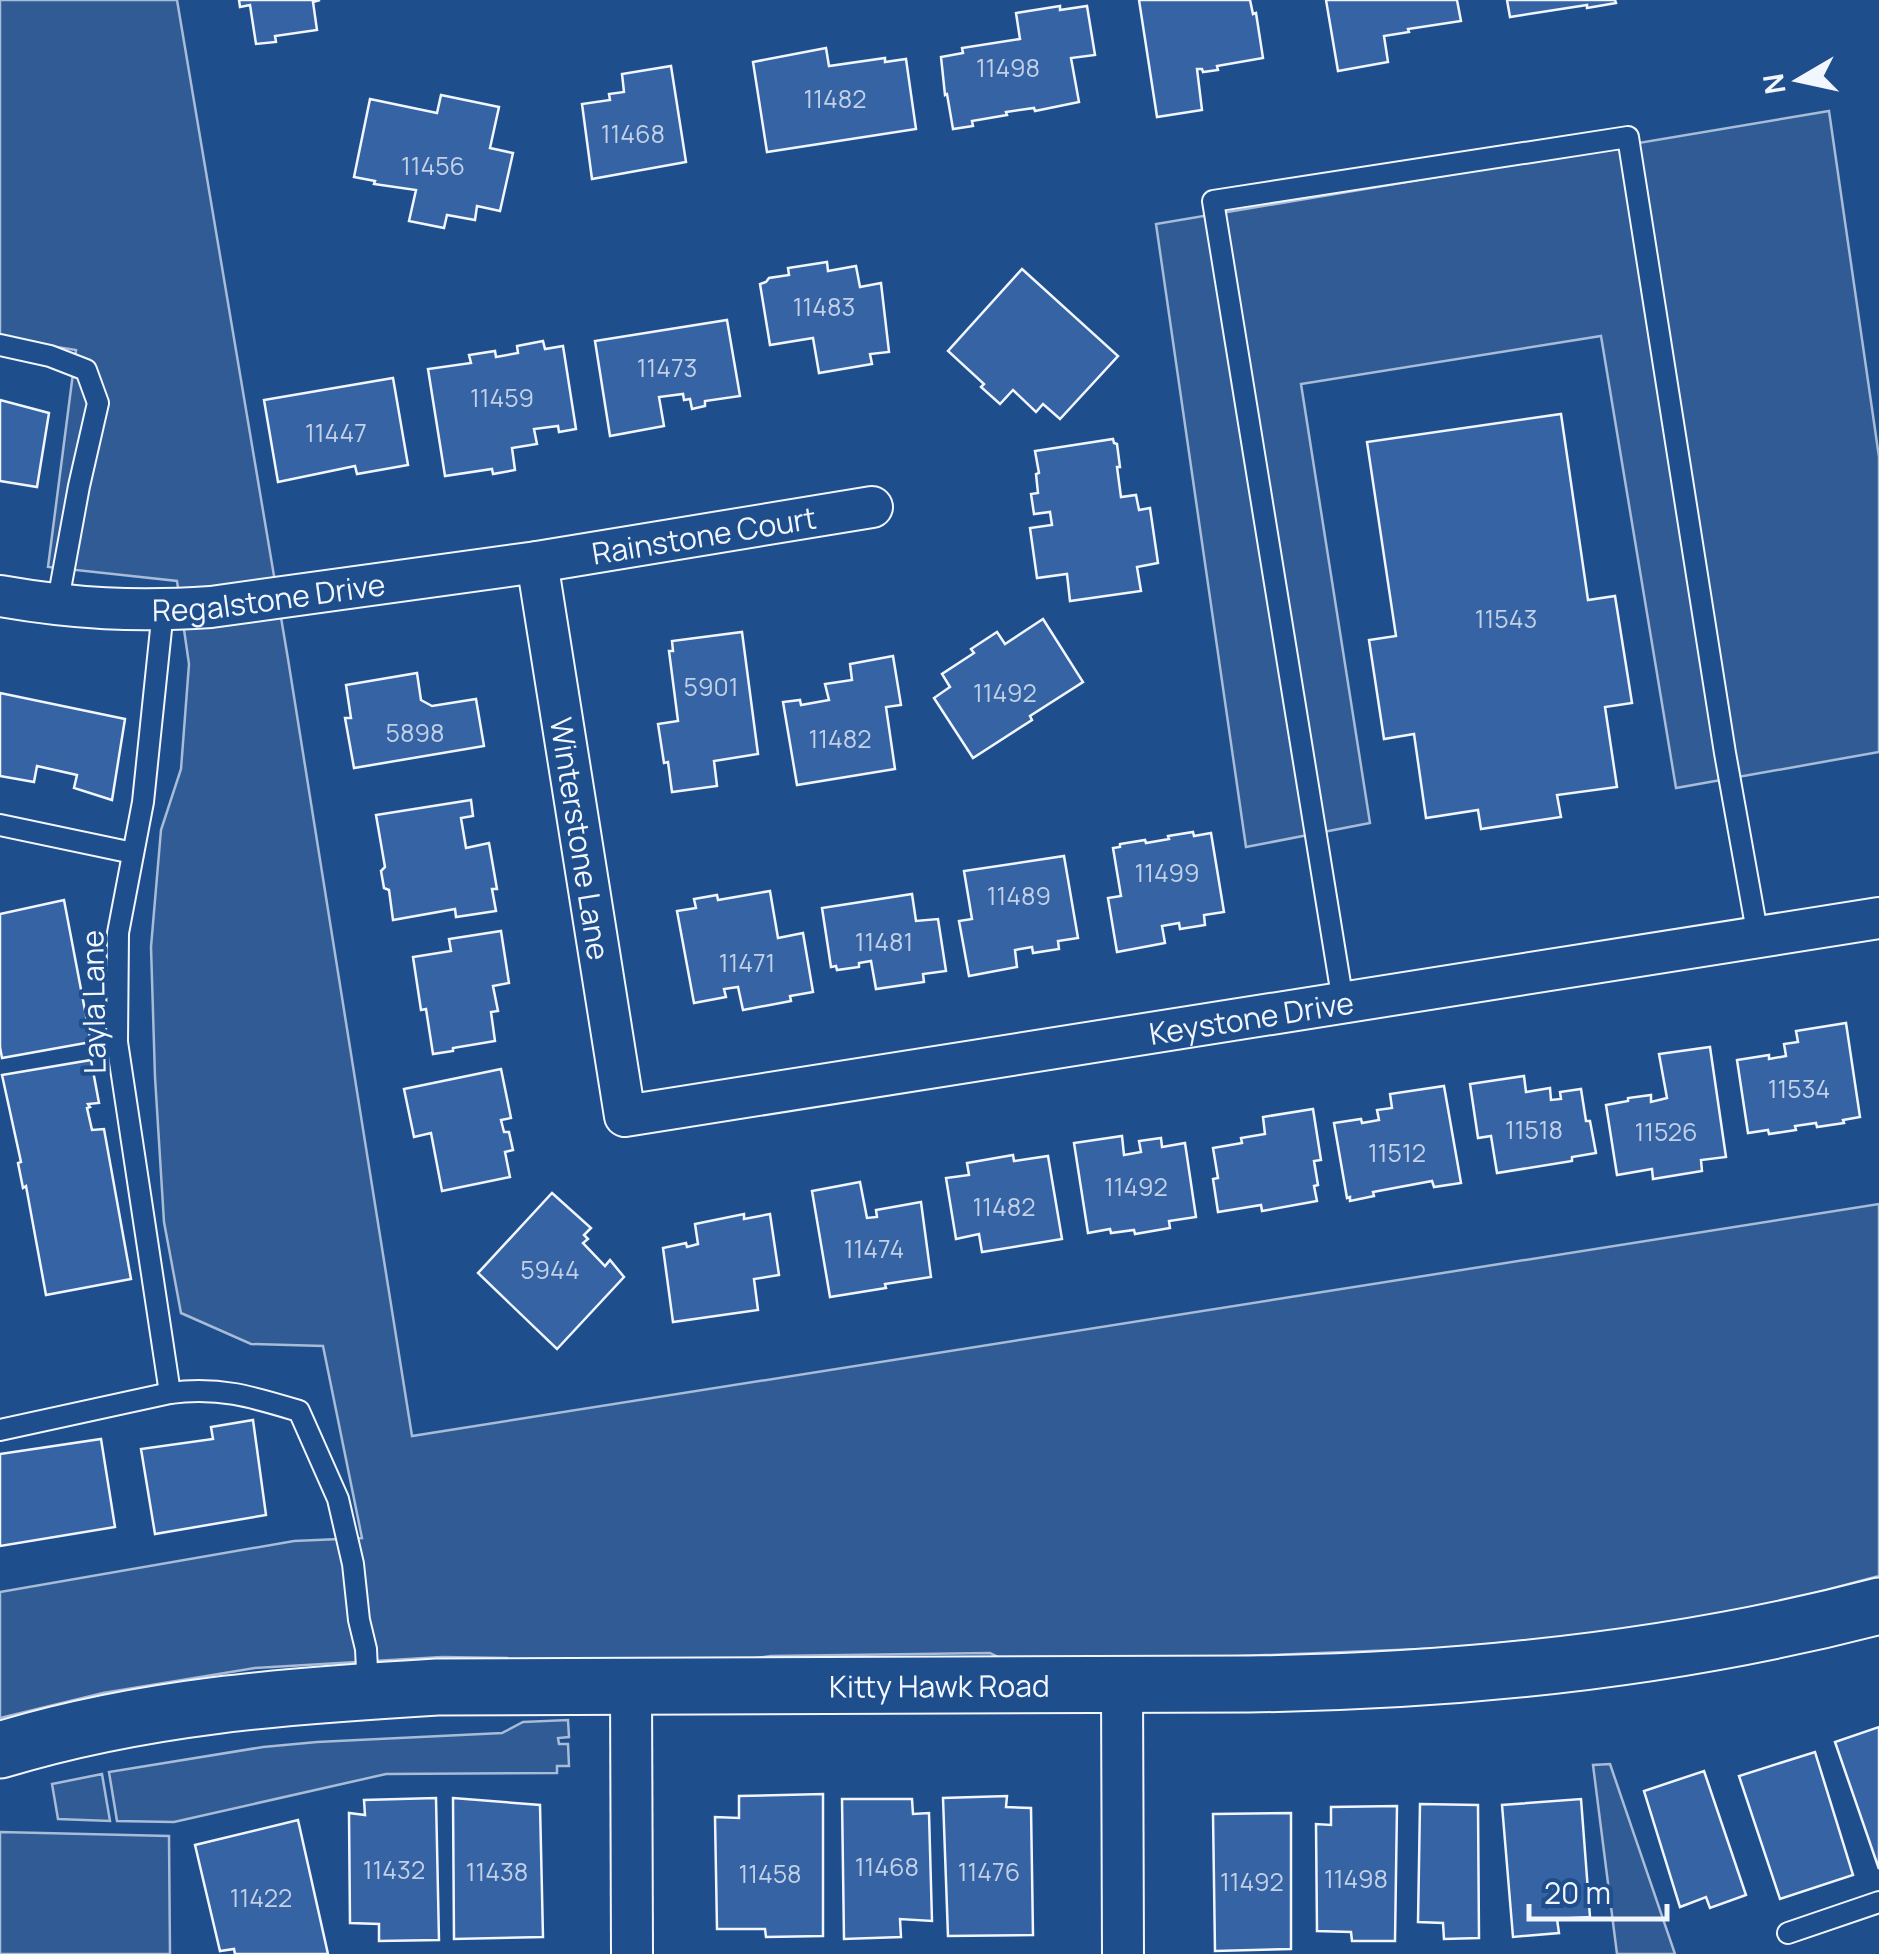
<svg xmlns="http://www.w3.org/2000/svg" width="1879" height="1954" font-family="Manrope,sans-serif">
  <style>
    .built { fill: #305b95; stroke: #a8bbd7; stroke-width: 2.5 }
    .building { fill: #3563a3; stroke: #f2f6ff; stroke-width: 2.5 }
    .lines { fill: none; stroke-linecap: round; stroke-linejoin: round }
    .lane-casing { stroke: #f2f6ff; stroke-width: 24 }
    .street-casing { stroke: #f2f6ff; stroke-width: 44 }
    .secondary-casing { stroke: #f2f6ff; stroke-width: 59 }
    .lane { stroke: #1f4e8c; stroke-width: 20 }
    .street { stroke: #1f4e8c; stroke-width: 40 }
    .secondary { stroke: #1f4e8c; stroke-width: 55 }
    .labels { text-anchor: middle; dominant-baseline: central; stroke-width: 8; stroke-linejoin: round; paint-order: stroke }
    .number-label { font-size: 25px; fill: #c3d1e8 }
    .street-label { font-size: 30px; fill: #f2f6ff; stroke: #1f4e8c }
  </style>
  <rect width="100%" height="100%" fill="#1f4e8c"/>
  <g class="built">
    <path d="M0 0H177L288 659 412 1436 1879 1204V1576L1755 1609 1619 1632 1446 1648 1014 1665 990 1653 771 1656 748 1659 524 1667 507 1658 442 1657 255 1668 103 1693 0 1718V1592L294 1541 362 1538 323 1346 251 1344 181 1313 164 1222 155 1077 151 947 161 830 181 769 189 664 177 581 48 567 76 350 0 338Z"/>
    <path d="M1829 111 1879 457V752L1676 788 1601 336 1301 384 1370 823 1246 847 1156 224Z"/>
    <path d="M568 1720 569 1737 558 1738 559 1744H568L569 1766H557V1773L386 1774 174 1822 117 1821 109 1772 263 1747 317 1742 502 1733 523 1722Z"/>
    <path d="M1610 1764 1675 1954H1617L1593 1765Z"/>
    <path d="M102 1774 110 1821 58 1819 52 1784Z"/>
    <path d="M0 1832 169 1836 170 1954H0Z"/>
  </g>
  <g class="building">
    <path d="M239 0H320L313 2 317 30 275 36 276 42 256 44 250 5 240 7Z"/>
    <path d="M1139 0H1250L1253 14 1256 13 1263 58 1217 66 1218 70 1203 72 1202 69H1197L1202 110 1157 117Z"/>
    <path d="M1326 0H1457L1461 21 1408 29 1409 32 1384 36 1388 62 1338 71Z"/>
    <path d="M1507 0H1615L1616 3 1587 8V5L1510 17Z"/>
    <path d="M1060 6V10L1087 6 1095 55 1071 58 1079 102 1035 111 1034 108 1006 112 1007 115 972 121 973 126 953 129 947 94 945 95 941 57 963 53 962 48 1020 39 1016 13Z"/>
    <path d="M826 48 829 66 885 58V62L906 59 916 129 767 152 753 62Z"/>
    <path d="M671 66 686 162 592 179 582 104 610 100 609 94 624 92 622 74Z"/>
    <path d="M441 95 499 107 490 148 513 153 500 211 477 206 475 220 447 215 444 228 409 221 416 190 374 184 375 181 354 177 370 99 437 113Z"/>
    <path d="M827 262 828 271 856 266 860 287 881 283 889 352 870 354 872 364 819 373 813 338 770 345 760 284 766 282 769 278 789 275 788 268Z"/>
    <path d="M1022 269 1118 356 1060 419 1043 404 1036 412 1013 390 1000 404 981 387 984 384 948 351Z"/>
    <path d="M727 320 740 396 705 401V406L692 409 690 399 684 400 683 394 659 397 664 426 610 436 595 341Z"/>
    <path d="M543 341 545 349 563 346 576 429 559 432 558 426 534 429 537 444 512 448 515 470 493 474 492 469 445 476 428 369 471 363 469 355 495 351 496 357 518 353 517 346Z"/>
    <path d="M393 378 408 465 357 474 355 466 278 482 264 400Z"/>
    <path d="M0 400 49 413 37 487 0 481Z"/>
    <path d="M1561 414 1588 600 1615 596 1632 703 1605 707 1617 787 1557 795 1561 817 1481 829 1478 810 1426 818 1414 734 1384 739 1369 640 1396 636 1367 442Z"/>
    <path d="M1113 439 1114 443 1117 444 1120 467H1117L1121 497 1136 495 1139 510 1150 508 1158 563 1137 567 1141 591 1070 601 1067 574 1037 578 1030 528 1052 525 1050 512 1034 514 1031 494 1038 493 1036 474 1039 473 1035 451Z"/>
    <path d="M1043 619 1083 682 1030 716 1032 720 973 758 934 698 950 687 942 674 974 653 971 649 997 632 1005 644Z"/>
    <path d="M742 632 758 754 714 761 717 786 672 792 668 762 664 763 658 724 678 721 669 651H673L672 641Z"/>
    <path d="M893 656 901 705 886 707 895 769 797 785 783 702 800 700 801 705 829 700 825 684 852 680 850 664Z"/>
    <path d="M417 673 421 700 432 706 476 699 484 746 354 768 345 718H351L346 685Z"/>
    <path d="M0 693 125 719 112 800 74 788 77 775 37 766 34 782 0 776Z"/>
    <path d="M471 800 473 816 461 818 466 848 489 843 497 889H492L496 911 456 917 455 909 393 920 389 890 384 888 381 871 385 867 376 815Z"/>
    <path d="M1193 832 1194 836 1211 833 1224 912 1204 915 1205 925 1180 929 1179 923 1162 926 1165 943 1117 952 1108 898 1121 896 1113 848 1120 847V844L1145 840 1146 843 1169 839 1168 836Z"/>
    <path d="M1064 856 1078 938 1058 941 1059 949 1033 953 1032 947 1015 950 1017 967 969 976 959 921 972 919 964 871Z"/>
    <path d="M770 891 778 938 803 933 813 992 790 996 791 1001 743 1010 738 987 724 989 726 997 694 1003 677 911 696 908 694 899 717 895 718 900Z"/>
    <path d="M912 894 916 921 938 919 946 971 923 974 924 982 876 989 871 961 859 963V967L837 970 836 966 831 967 822 908Z"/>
    <path d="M64 900 91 1042 2 1058 0 1047V914Z"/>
    <path d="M501 931 509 983 493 986 498 1011 491 1012 495 1041 453 1048V1051L433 1054 426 1009 421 1010 413 957 451 951 449 939Z"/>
    <path d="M1846 1023 1860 1117 1843 1120 1844 1123 1817 1127 1816 1123 1795 1126 1796 1130 1769 1134 1768 1130 1748 1133 1737 1060 1769 1055V1059L1786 1056 1784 1044 1798 1042 1796 1031Z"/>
    <path d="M1710 1047 1726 1157 1701 1160 1702 1171 1653 1179 1652 1169 1617 1175 1606 1105 1628 1101V1098L1651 1095V1102L1667 1098 1659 1054Z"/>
    <path d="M91 1060 99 1103 88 1104 90 1107 87 1108 92 1130 104 1129 131 1279 46 1295 26 1186 23 1188 18 1163 21 1162 2 1075Z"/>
    <path d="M501 1069 511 1118 501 1120 504 1132H509L513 1150 505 1152 510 1177 442 1191 431 1133 414 1137 404 1089Z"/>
    <path d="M1524 1076 1526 1092 1550 1088 1551 1100 1561 1099 1560 1092 1581 1089 1586 1121H1590L1596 1153 1572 1157V1161L1497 1173 1491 1136 1478 1138 1470 1084Z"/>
    <path d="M1444 1086 1461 1183 1434 1187 1432 1181 1373 1192 1374 1196 1350 1201V1197L1347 1198 1334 1123 1361 1119 1362 1123 1379 1120 1377 1110 1392 1108 1390 1094Z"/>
    <path d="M1313 1109 1321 1160 1314 1161 1318 1185 1314 1186 1317 1201 1262 1211 1261 1205 1218 1212 1213 1179 1218 1178 1213 1148 1242 1143 1241 1138 1265 1134 1263 1117Z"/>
    <path d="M1122 1136 1124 1155 1141 1152 1139 1141 1161 1138 1162 1147 1185 1143 1196 1217 1169 1221 1170 1228 1135 1234 1134 1230 1111 1233 1110 1229 1088 1233 1074 1143Z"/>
    <path d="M1013 1155 1014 1161 1048 1156 1062 1239 982 1252 979 1234 956 1239 946 1178 969 1175 967 1163Z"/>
    <path d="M860 1182 867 1218 877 1217 876 1210 921 1202 931 1277 885 1284 886 1288 830 1297 812 1191Z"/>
    <path d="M552 1193 591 1228 584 1235 588 1239 583 1243 605 1266 610 1260 624 1277 557 1349 478 1273Z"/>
    <path d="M744 1214V1219L770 1214 779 1275 754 1279 758 1310 673 1322 663 1248 686 1243 687 1247 698 1244 695 1224Z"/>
    <path d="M253 1420 266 1515 155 1534 141 1449 213 1439 211 1427Z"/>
    <path d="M101 1439 115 1527 0 1546V1454Z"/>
    <path d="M1879 1727V1869L1835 1742Z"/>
    <path d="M1815 1752 1853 1875 1780 1899 1739 1776Z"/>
    <path d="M1704 1771 1746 1895 1710 1908 1706 1897 1680 1907 1644 1791Z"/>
    <path d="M823 1794V1936L766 1937 765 1929H717L715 1817 739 1818V1796Z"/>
    <path d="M1007 1796 1006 1807 1031 1808 1033 1935 948 1936 943 1798Z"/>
    <path d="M436 1798 439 1940 379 1941V1924L350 1923 349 1813 365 1815 364 1800Z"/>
    <path d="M453 1798 540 1805 543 1937 454 1939Z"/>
    <path d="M842 1799H912L913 1814 929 1813 932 1921 900 1919 901 1937 844 1939Z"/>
    <path d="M1581 1799 1590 1917 1557 1919 1559 1933 1513 1937 1502 1805Z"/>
    <path d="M1420 1804 1478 1805 1479 1938 1444 1939 1443 1923 1418 1922Z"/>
    <path d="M1397 1806 1395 1941H1352L1351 1932 1317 1931 1316 1824 1331 1825V1807Z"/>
    <path d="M1291 1813V1949L1215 1951 1213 1814Z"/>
    <path d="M298 1820 328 1954H235L234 1949 220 1951 195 1845Z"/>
  </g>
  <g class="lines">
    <defs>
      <g id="lane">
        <path d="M0 345 50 356 86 370 98 403 79 486 57 606"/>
        <path d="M163 610 143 802 118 933 117 1042 170 1393C218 1386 253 1397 299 1411L338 1499 353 1564 359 1620 366 1649 368 1691"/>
        <path d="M0 825 133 853"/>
        <path d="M1343 1002 1213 201 1628 137 1725 753 1758 937"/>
        <path d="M0 1430 170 1393"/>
        <path d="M1788 1933 1879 1902"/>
      </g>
      <g id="street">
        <path id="s1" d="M537 562 625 1116 1879 918"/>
        <path id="s2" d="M0 596C74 609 136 612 211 607L537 562 872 507"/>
        <path d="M1122 1684 1123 1954"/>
        <path d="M631 1686 632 1954"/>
      </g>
      <g id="secondary">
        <path id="s3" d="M0 1750C145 1706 287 1696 437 1687L1249 1684C1462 1681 1673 1660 1879 1606"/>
      </g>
    </defs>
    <use href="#lane" class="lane-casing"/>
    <use href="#street" class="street-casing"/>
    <use href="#secondary" class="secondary-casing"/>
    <use href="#lane" class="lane"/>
    <use href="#street" class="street"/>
    <use href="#secondary" class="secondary"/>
  </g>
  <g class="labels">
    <g class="number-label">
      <text x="1008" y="67">11498</text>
      <text x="835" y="98">11482</text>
      <text x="633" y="133">11468</text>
      <text x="433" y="165">11456</text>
      <text x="824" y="306">11483</text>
      <text x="667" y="367">11473</text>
      <text x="502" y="397">11459</text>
      <text x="336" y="432">11447</text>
      <text x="1506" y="618">11543</text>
      <text x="711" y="686">5901</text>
      <text x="1005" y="692">11492</text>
      <text x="415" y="732">5898</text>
      <text x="840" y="738">11482</text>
      <text x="1167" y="872">11499</text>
      <text x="1019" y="895">11489</text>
      <text x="884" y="941">11481</text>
      <text x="747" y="962">11471</text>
      <text x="1799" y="1088">11534</text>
      <text x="1534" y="1129">11518</text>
      <text x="1666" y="1131">11526</text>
      <text x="1397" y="1152">11512</text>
      <text x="1136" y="1186">11492</text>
      <text x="1004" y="1206">11482</text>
      <text x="874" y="1248">11474</text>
      <text x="550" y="1269">5944</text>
      <text x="887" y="1866">11468</text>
      <text x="394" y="1869">11432</text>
      <text x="497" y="1871">11438</text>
      <text x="989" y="1871">11476</text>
      <text x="770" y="1873">11458</text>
      <text x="1356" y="1878">11498</text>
      <text x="1252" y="1881">11492</text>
      <text x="261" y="1897">11422</text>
    </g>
    <g class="street-label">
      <text stroke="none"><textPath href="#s2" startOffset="710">Rainstone Court</textPath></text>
      <text stroke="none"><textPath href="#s2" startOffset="270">Regalstone Drive</textPath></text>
      <text stroke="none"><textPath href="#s1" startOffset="280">Winterstone Lane</textPath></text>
      <text transform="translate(93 1002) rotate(-91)">Layla Lane</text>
      <text stroke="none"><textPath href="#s1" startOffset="1195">Keystone Drive</textPath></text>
      <text stroke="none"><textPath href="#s3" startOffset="945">Kitty Hawk Road</textPath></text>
    </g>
  </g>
  <g transform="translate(1799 80) rotate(261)" stroke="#1f4e8c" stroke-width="8" paint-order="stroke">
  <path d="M0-8L18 38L0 25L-18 38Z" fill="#f2f6ff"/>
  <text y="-15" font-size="28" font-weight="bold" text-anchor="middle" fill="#f2f6ff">N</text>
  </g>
  <path d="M1529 1904v15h138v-15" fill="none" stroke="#f2f6ff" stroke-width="5"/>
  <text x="1544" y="1904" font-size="30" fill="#f2f6ff" stroke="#1f4e8c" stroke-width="8" paint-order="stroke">20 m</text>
</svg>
